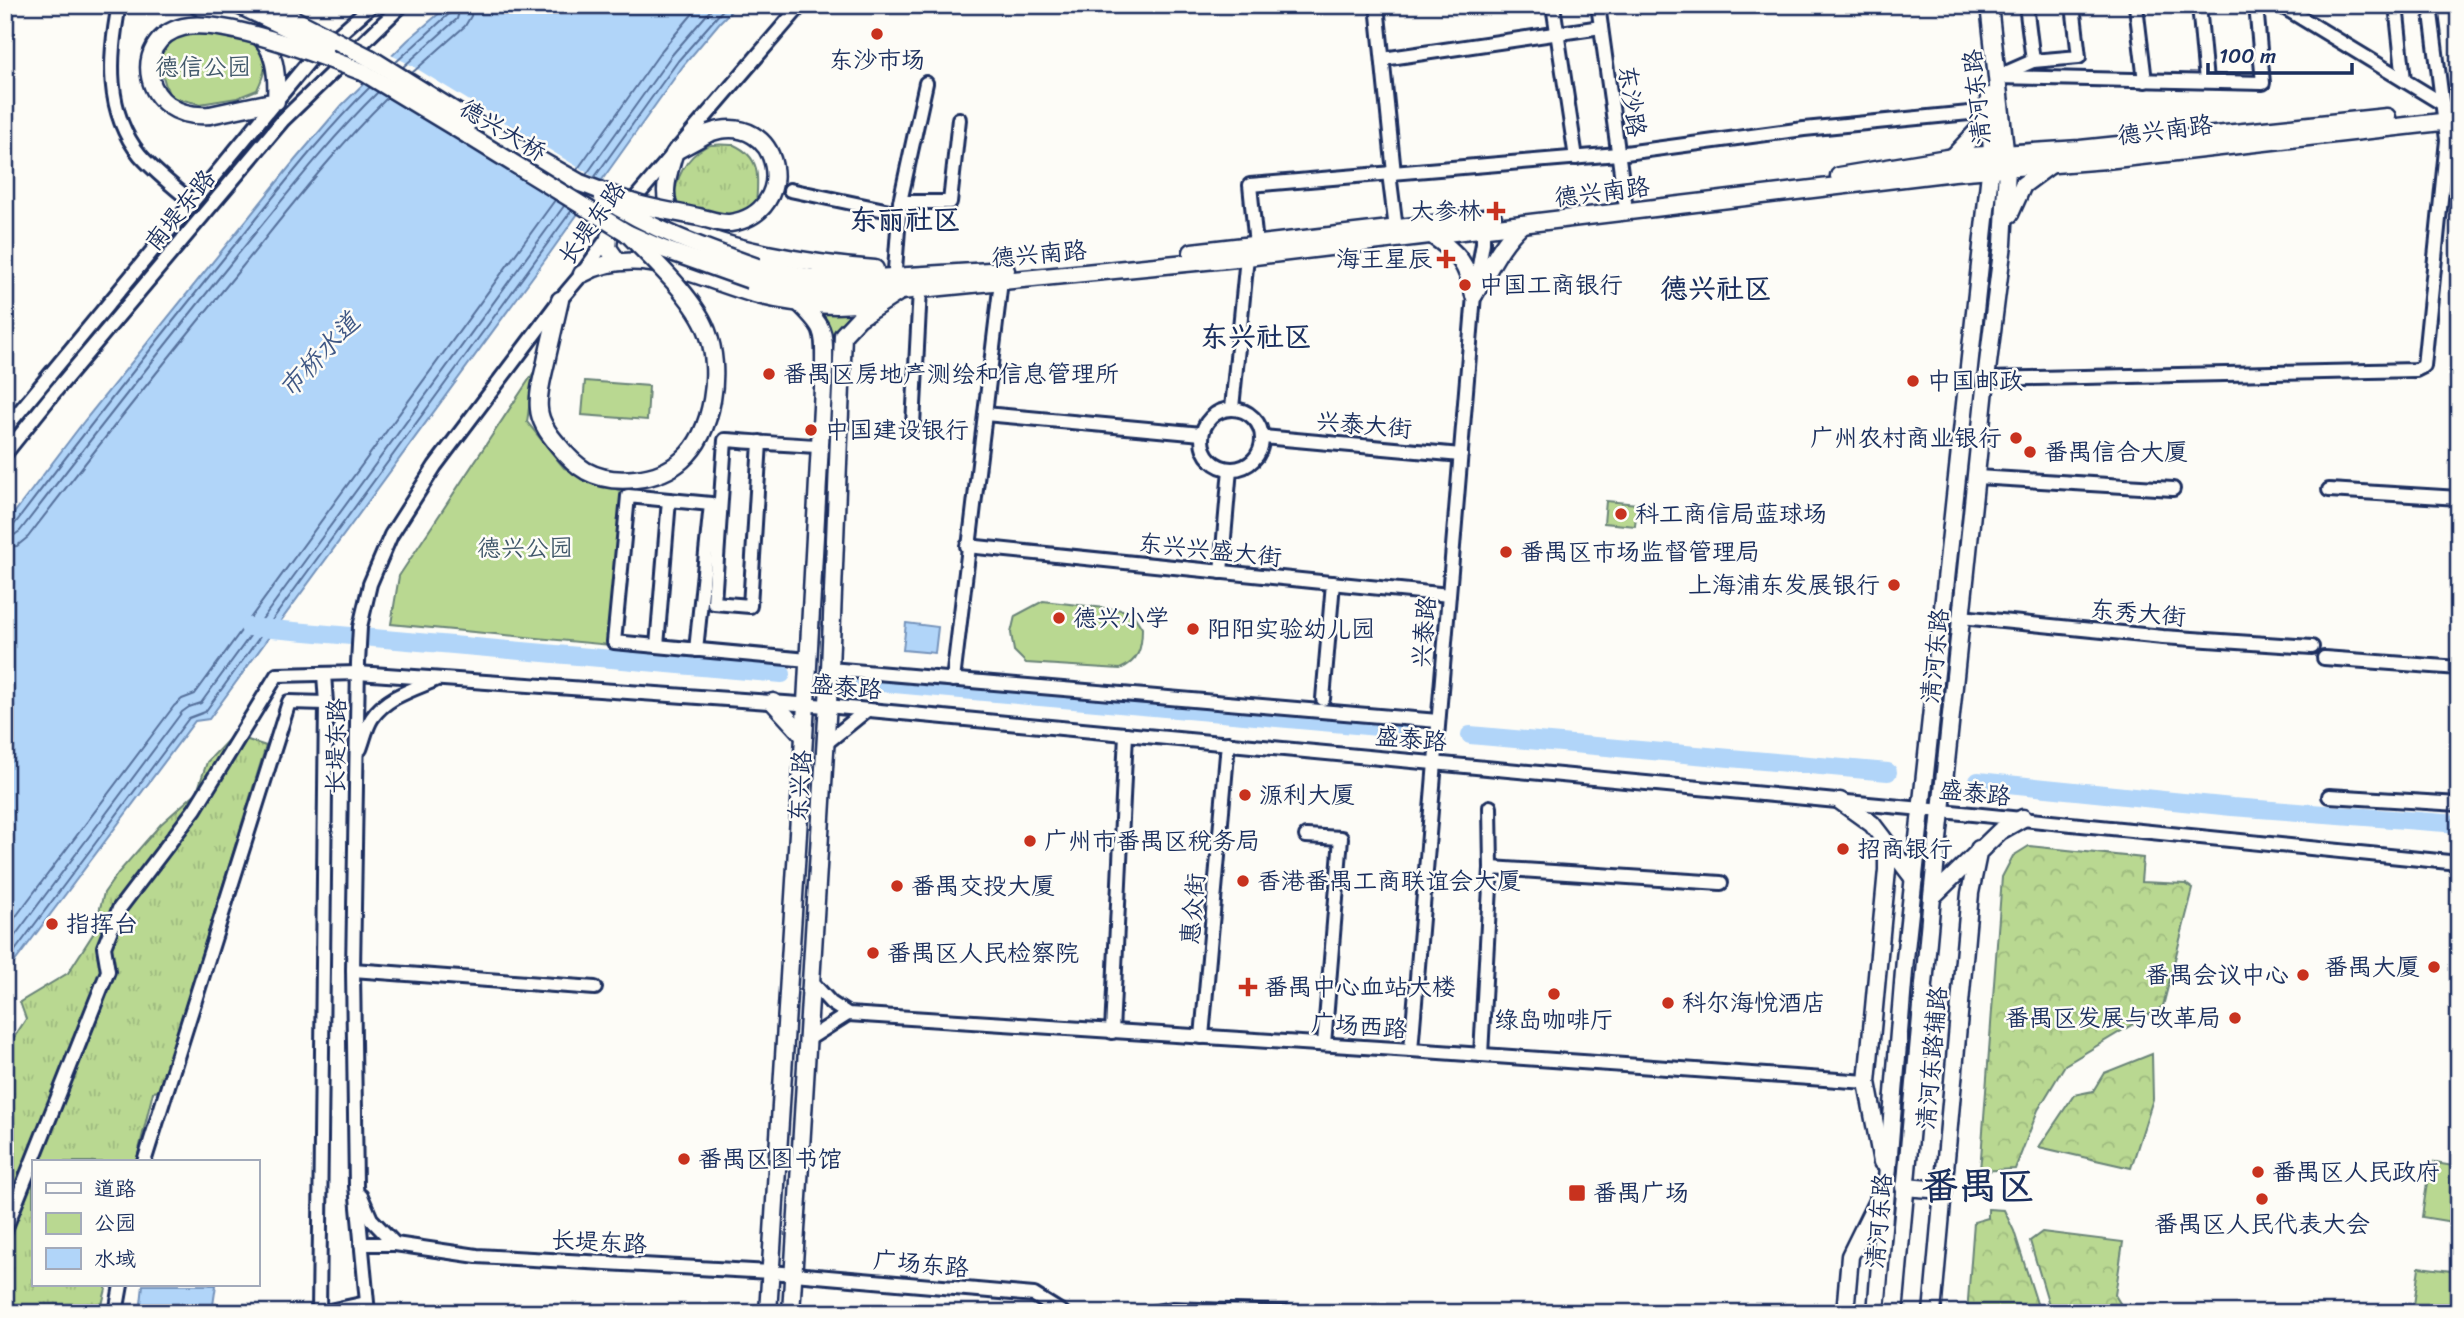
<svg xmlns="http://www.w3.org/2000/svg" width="2464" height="1318" font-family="Sriracha,'LXGW WenKai TC',sans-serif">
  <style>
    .grass { fill: url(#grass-tufts); stroke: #6a8478; stroke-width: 2 }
    .forest { fill: url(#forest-crowns); stroke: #6a8478; stroke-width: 2 }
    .green { fill: #b9d891; stroke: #6a8478; stroke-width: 2 }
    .water { fill: #b1d5f9; stroke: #7593bb; stroke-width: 2 }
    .pier { fill: #fdfcf7 }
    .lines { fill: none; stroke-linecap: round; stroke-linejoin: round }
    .shore { stroke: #57719c; stroke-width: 2 }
    .river { stroke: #b1d5f9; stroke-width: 18 }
    .minor-casing { stroke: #1b2f5e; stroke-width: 18 }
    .major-casing { stroke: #1b2f5e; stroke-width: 21 }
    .minor { stroke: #fdfcf7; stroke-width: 12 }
    .major { stroke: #fdfcf7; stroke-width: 16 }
    .major-bridge-casing { stroke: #1b2f5e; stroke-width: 21; stroke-linecap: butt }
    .major-bridge { stroke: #fdfcf7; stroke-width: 16 }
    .poi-dot { fill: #c8321e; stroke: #fdfcf7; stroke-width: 2.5 }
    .labels { text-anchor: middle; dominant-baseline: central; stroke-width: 5; stroke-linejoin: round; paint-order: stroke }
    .poi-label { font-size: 24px; fill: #1b2f5e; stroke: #fdfcf7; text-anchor: start }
    .park-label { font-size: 24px; fill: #42596b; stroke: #fdfcf7 }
    .street-label { font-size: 24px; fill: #1b2f5e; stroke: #fdfcf7 }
    .water-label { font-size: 26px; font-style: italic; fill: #405885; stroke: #fdfcf7 }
    .quarter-label { font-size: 28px; font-weight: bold; fill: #1b2f5e; stroke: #fdfcf7 }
    .town-label { font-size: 38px; font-weight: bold; fill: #1b2f5e; stroke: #fdfcf7 }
  </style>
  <defs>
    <pattern id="grass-tufts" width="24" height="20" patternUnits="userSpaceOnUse" patternTransform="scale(1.75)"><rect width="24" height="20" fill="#b9d891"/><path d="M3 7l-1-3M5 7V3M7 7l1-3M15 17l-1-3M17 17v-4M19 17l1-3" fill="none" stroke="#9eba7f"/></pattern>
    <pattern id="forest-crowns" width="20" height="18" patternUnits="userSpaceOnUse" patternTransform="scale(1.75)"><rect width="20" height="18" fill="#b9d891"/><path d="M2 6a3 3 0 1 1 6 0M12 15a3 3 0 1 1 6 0" fill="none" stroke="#9eba7f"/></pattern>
  </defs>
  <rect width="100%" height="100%" fill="#fdfcf7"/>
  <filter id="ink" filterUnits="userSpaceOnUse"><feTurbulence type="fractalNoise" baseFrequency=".0143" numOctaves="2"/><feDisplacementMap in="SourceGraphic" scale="14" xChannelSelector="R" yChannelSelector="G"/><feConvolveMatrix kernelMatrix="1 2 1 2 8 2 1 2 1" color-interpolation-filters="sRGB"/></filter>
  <g filter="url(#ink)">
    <g class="grass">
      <path d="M734 145C762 158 758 178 756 205L736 218 673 204C675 181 684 159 705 147 712 143 725 145 734 145Z"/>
      <path d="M815 306H867L834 338Z"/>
      <path d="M233 735 266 746 159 1091 153 1092 136 1162H33V1285H107L100 1313H5V1051L26 1019 20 1002 68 973 93 934 104 893 118 873 161 824 197 792 207 762Z"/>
    </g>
    <g class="forest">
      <path d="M2029 846 2143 858 2141 882 2186 884 2193 889 2163 1006 2065 1065 2038 1110 2015 1169 1980 1171 2002 877 2013 856Z"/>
      <path d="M2152 1054 2153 1099 2131 1168 2039 1147 2074 1095 2093 1091 2104 1073Z"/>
      <path d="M1988 1209 2004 1210 2014 1231 2040 1313H1967L1974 1222 1988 1218Z"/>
      <path d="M2042 1232 2123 1242 2115 1295 2126 1313H2063L2060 1307 2050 1308 2030 1241Z"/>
    </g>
    <g class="green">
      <path d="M202 32 222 34 260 45C269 62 265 73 257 90L237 98 200 104 170 97C162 76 150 48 179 36 185 33 195 33 202 32Z"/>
      <path d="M534 372 527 422 564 468 628 494 610 645 391 624 399 576Z"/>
      <path d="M585 381 649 386 647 420 582 415Z"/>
      <path d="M1606 501 1637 504 1635 526 1604 523Z"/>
      <path d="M1043 601 1131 611 1142 628C1142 648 1139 661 1120 669L1026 663 1014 651 1011 633 1015 616Z"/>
      <path d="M2430 1162 2459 1167V1223L2422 1217Z"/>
      <path d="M2419 1267 2459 1272V1313H2413Z"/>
    </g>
    <g class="water">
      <path d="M449 5H737L720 22 683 66 550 253 209 719 195 721 5 975V525L85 420 295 160 342 105 408 40Z"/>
      <path d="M906 623 938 627 935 653 903 650Z"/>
      <path d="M143 1285H216L212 1312C183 1301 190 1307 163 1313 156 1314 147 1313 140 1313Z"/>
    </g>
    <path class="pier" d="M389 54 409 64 604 183 584 211 361 82Z"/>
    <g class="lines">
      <g class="shore">
        <path d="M395 63 450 13 453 5"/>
        <path d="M403 67 457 19 461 5"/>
        <path d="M412 73 465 26 471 16 472 5"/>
        <path d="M577 170 662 50 700 5"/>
        <path d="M586 175 671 56 715 5"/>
        <path d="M594 178 678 61 727 5"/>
        <path d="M5 528 14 525C84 433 155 343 228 253 274 197 318 138 370 87"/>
        <path d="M5 537 13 536 20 531C91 439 162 348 235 258 281 202 326 143 378 92"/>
        <path d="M5 547 17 546 28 537C98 446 169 356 242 267 289 209 334 150 387 98"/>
        <path d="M5 931 174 706 182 699 195 694 555 200"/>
        <path d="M5 949 182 712 189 707 201 703 564 206"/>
        <path d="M5 964 189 718 205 712 572 210"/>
      </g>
      <g class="river">
        <path d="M249 627 782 674"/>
        <path d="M860 681 1412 730"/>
        <path d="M1470 735 1888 772"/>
        <path d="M1978 781 2232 807 2459 824"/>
      </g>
      <defs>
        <g id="minor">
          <path d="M119 5C109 56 105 112 140 155 155 172 174 187 192 202"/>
          <path d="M1377 5 1394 173"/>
          <path d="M1553 5 1576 158"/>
          <path d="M1598 5 1625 202"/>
          <path d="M2026 5 2033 61"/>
          <path d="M2199 5 2206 81"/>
          <path d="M2280 5 2443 104"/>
          <path d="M2396 5 2404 80"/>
          <path d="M2136 6 2145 81"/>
          <path d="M1383 59 1601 27"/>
          <path d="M2001 75 2033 61 2079 57 2073 5"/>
          <path d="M1997 77 2263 83 2256 5"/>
          <path d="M1389 173 1396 229"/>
          <path d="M790 190 899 213"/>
          <path d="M900 202H950L959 119"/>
          <path d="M1256 245 1250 185 1618 154 1804 129 1990 111"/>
          <path d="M895 270 900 202 926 83"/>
          <path d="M1986 379 2416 370 2424 366 2447 140 2430 5"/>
          <path d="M1232 408 1247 257"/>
          <circle cx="1232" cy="439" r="30"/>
          <path d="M985 414 1202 434"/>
          <path d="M913 425 920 289"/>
          <path d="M5 429 310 60 372 5"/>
          <path d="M1263 437 1461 455"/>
          <path d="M760 442 750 606 714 603 725 440C756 442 788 445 820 446"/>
          <path d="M5 454 53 394 283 120 402 5"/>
          <path d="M1977 477 2173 489"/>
          <path d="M2329 490 2459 498"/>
          <path d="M967 546 1449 595"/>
          <path d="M1221 572 1230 469"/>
          <path d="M1961 617 2163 637 2312 647"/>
          <path d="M657 646 669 500"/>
          <path d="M696 650 711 504 628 496 614 642 808 660"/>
          <path d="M2324 658 2459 668"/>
          <path d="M830 669 1438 721"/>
          <path d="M953 680 1001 281"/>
          <path d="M1323 699 1333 583"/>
          <path d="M825 744 867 710"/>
          <path d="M360 749C364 739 366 727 372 718 386 697 414 689 435 680"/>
          <path d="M2329 796 2459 804"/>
          <path d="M1490 807 1491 868"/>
          <path d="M1306 836 1341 838 1324 1044"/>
          <path d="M353 970 595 988"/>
          <path d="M810 980 831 1003 848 1014 1411 1050 1867 1082"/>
          <path d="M1112 1032 1126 734"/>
          <path d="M1202 1037 1228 743"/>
          <path d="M807 1040 848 1014"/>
          <path d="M1411 1050 1474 295 1483 243V221"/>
          <path d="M1481 1055 1491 868 1721 883"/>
          <path d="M144 1162 289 702 326 703"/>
          <path d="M361 1196 371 1219 395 1244"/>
          <path d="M5 1230 108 971 104 947 119 909 195 809 277 675 358 673 827 706 1922 809 2459 863"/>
          <path d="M361 1244H395L477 1256 771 1272 1034 1295 1063 1313"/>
          <path d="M116 1313 121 1285"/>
          <path d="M319 1313 326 703 324 674"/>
          <path d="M320 1313 366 1303"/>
          <path d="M368 1313 356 1186 353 970 358 663 360 627 370 584 391 535 435 466 560 300 582 274 638 195 801 5"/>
          <path d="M1150 1313 1172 1309 1288 1313"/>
        </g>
        <g id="major">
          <path d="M196 5C252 28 280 31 276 101L210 115"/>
          <path d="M370 58 471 121 580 183"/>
          <path d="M363 72 469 136"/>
          <path d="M676 151 709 133"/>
          <path d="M674 154C668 175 660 196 673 216 693 249 835 266 875 269"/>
          <path d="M1953 157 1984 124 1990 111"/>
          <path d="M1839 176 1953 157 2080 149 2387 117"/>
          <path d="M2010 214 2023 185 2050 165"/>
          <path d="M1433 236C1459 254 1467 264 1474 295"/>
          <path d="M609 237 608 248 618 262"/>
          <path d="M1192 252 1493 217"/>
          <path d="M757 267 813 278H876L1006 270"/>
          <path d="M582 274C640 241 705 282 762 296 799 305 843 308 879 301"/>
          <path d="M750 280 814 291H901L1247 257 1954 172 2106 160 2459 120"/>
          <path d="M1474 295C1489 270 1500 244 1522 224"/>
          <path d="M547 357 560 300"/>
          <path d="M773 702 804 736"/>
          <path d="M1840 801 1872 824 1914 879"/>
          <path d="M1932 897 2000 831 2023 818"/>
          <path d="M1882 1162 1867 1082 1887 870V857L1882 838"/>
          <path d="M1904 1187 1943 1190"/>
          <path d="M768 1313 805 721 824 370C824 331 827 330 798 302"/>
          <path d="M791 1313 830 669 843 335 859 318 899 292"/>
          <path d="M1845 1313 1850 1256 1881 1193"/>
          <path d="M1876 1313 1905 959 1992 154 1989 96"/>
          <path d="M1894 1313 1932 897 1986 379 2003 244 2007 168 1989 5"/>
          <path d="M1932 1313 1970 893 1979 849"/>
        </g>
      </defs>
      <use href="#minor" class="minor-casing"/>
      <use href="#major" class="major-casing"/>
      <use href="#minor" class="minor"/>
      <use href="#major" class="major"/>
      <defs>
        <g id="major-bridge">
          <path d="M238 5 298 33 325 49"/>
          <path d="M266 5 370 58"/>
          <path d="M210 115C141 121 129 40 183 27 222 17 324 57 363 72"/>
          <path d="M469 136 627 233 663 249 750 280"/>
          <path d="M580 183C600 190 620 199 641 205 660 210 679 213 699 217 708 219 720 224 730 223 801 213 782 108 709 133"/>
          <path d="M603 198C653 230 701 247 757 267"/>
          <path d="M547 357C544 373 537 392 539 409 540 423 550 436 559 446 566 455 576 465 586 471 613 486 659 481 682 460 714 432 722 369 707 331 695 298 651 258 627 233"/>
        </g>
      </defs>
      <use href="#major-bridge" class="major-bridge-casing"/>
      <use href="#major-bridge" class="major-bridge"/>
    </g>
  </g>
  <g class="poi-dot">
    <circle cx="877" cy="34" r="7"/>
    <path d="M1492.5 200.5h7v7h7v7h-7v7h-7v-7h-7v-7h7z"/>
    <path d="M1442.5 248.5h7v7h7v7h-7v7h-7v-7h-7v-7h7z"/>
    <circle cx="1465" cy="285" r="7"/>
    <circle cx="769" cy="374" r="7"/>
    <circle cx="1913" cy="381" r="7"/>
    <circle cx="811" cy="430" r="7"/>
    <circle cx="2016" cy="438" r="7"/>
    <circle cx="2030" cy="452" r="7"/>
    <circle cx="1621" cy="514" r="7"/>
    <circle cx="1506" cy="552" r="7"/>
    <circle cx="1894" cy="585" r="7"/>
    <circle cx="1059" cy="618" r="7"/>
    <circle cx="1193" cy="629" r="7"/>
    <circle cx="1245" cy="795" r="7"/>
    <circle cx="1030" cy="841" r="7"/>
    <circle cx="1843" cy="849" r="7"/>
    <circle cx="1243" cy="881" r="7"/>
    <circle cx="897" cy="886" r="7"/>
    <circle cx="52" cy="924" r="7"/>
    <circle cx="873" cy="953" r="7"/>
    <circle cx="2434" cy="967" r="7"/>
    <circle cx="2303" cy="975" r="7"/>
    <path d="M1244.5 976.5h7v7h7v7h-7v7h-7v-7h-7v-7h7z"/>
    <circle cx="1554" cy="994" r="7"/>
    <circle cx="1668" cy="1003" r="7"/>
    <circle cx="2235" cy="1018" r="7"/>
    <circle cx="684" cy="1159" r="7"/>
    <circle cx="2258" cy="1172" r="7"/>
    <rect x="1568" y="1184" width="18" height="18" rx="3.5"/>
    <circle cx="2262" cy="1199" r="7"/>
  </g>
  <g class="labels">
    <g class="poi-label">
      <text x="877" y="60" text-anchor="middle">东沙市场</text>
      <text x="1482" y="211" text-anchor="end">大参林</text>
      <text x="1432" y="259" text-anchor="end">海王星辰</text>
      <text x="1479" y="285">中国工商银行</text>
      <text x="783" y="374">番禺区房地产测绘和信息管理所</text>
      <text x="1927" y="381">中国邮政</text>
      <text x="825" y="430">中国建设银行</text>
      <text x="2002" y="438" text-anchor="end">广州农村商业银行</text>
      <text x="2044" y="452">番禺信合大厦</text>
      <text x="1635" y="514">科工商信局蓝球场</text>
      <text x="1520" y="552">番禺区市场监督管理局</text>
      <text x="1880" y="585" text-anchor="end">上海浦东发展银行</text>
      <text x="1073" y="618">德兴小学</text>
      <text x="1207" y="629">阳阳实验幼儿园</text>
      <text x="1259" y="795">源利大厦</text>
      <text x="1044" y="841">广州市番禺区税务局</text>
      <text x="1857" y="849">招商银行</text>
      <text x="1257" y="881">香港番禺工商联谊会大厦</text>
      <text x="911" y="886">番禺交投大厦</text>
      <text x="66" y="924">指挥台</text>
      <text x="887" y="953">番禺区人民检察院</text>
      <text x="2420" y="967" text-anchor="end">番禺大厦</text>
      <text x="2289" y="975" text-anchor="end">番禺会议中心</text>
      <text x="1264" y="987">番禺中心血站大楼</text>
      <text x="1682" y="1003">科尔海悦酒店</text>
      <text x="2221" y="1018" text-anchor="end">番禺区发展与改革局</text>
      <text x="1554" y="1020" text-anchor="middle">绿岛咖啡厅</text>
      <text x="698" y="1159">番禺区图书馆</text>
      <text x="2272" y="1172">番禺区人民政府</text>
      <text x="1593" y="1193">番禺广场</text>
      <text x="2262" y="1224" text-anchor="middle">番禺区人民代表大会</text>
    </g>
    <g class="park-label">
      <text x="203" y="67">德信公园</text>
      <text x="525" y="548">德兴公园</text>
    </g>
    <g class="street-label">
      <text transform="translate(1977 97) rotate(-96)">清河东路</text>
      <text transform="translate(1632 101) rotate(82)">东沙路</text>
      <text transform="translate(503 130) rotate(31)">德兴大桥</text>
      <text transform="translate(2165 130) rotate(-7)">德兴南路</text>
      <text transform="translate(1602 192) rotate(-7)">德兴南路</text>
      <text transform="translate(180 210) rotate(-51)">南堤东路</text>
      <text transform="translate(592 223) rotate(-54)">长堤东路</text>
      <text transform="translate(1039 254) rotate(-5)">德兴南路</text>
      <text transform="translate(1364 425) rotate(5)">兴泰大街</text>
      <text transform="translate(1210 550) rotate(6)">东兴兴盛大街</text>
      <text transform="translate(2138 613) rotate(5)">东秀大街</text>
      <text transform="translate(1424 632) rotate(-85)">兴泰路</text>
      <text transform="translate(1935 656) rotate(-84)">清河东路</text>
      <text transform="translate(846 687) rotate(5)">盛泰路</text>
      <text transform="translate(1411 739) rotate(5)">盛泰路</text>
      <text transform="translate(336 746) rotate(-89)">长堤东路</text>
      <text transform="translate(800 786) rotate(-86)">东兴路</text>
      <text transform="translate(1975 793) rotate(6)">盛泰路</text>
      <text transform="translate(1193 909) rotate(-85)">惠众街</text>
      <text transform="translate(1359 1026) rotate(4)">广场西路</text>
      <text transform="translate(1932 1058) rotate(-85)">清河东路辅路</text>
      <text transform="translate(1879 1221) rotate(-85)">清河东路</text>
      <text transform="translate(599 1242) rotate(3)">长堤东路</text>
      <text transform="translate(921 1264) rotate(5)">广场东路</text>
    </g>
    <g class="water-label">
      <text transform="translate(319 355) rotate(-47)">市桥水道</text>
    </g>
    <g class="quarter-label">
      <text x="905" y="219">东丽社区</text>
      <text x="1716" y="288">德兴社区</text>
      <text x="1256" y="336">东兴社区</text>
    </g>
    <g class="town-label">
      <text x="1978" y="1186">番禺区</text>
    </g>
  </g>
  <rect width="2464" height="1318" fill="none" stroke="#fdfcf7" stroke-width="28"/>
  <rect x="14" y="14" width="2436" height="1290" fill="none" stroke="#1b2f5e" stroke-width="2.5" filter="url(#ink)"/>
  <rect x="32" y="1160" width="228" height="126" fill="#fdfcf7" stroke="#a3aaba" stroke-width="2"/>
  <rect x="46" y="1183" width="35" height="10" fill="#fdfcf7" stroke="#a3aaba" stroke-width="2"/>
  <text x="94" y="1196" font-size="21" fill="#1b2f5e">道路</text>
  <rect x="46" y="1213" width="35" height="21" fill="#b9d891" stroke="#a3aaba" stroke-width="2"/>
  <text x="94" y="1230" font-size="21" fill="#1b2f5e">公园</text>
  <rect x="46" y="1248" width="35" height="21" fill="#b1d5f9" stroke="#a3aaba" stroke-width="2"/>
  <text x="94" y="1266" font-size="21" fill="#1b2f5e">水域</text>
  <path d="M2208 63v10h144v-10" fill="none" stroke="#1b2f5e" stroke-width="3.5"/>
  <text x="2219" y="63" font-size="21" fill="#1b2f5e" stroke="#fdfcf7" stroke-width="5" paint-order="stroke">100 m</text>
</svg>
